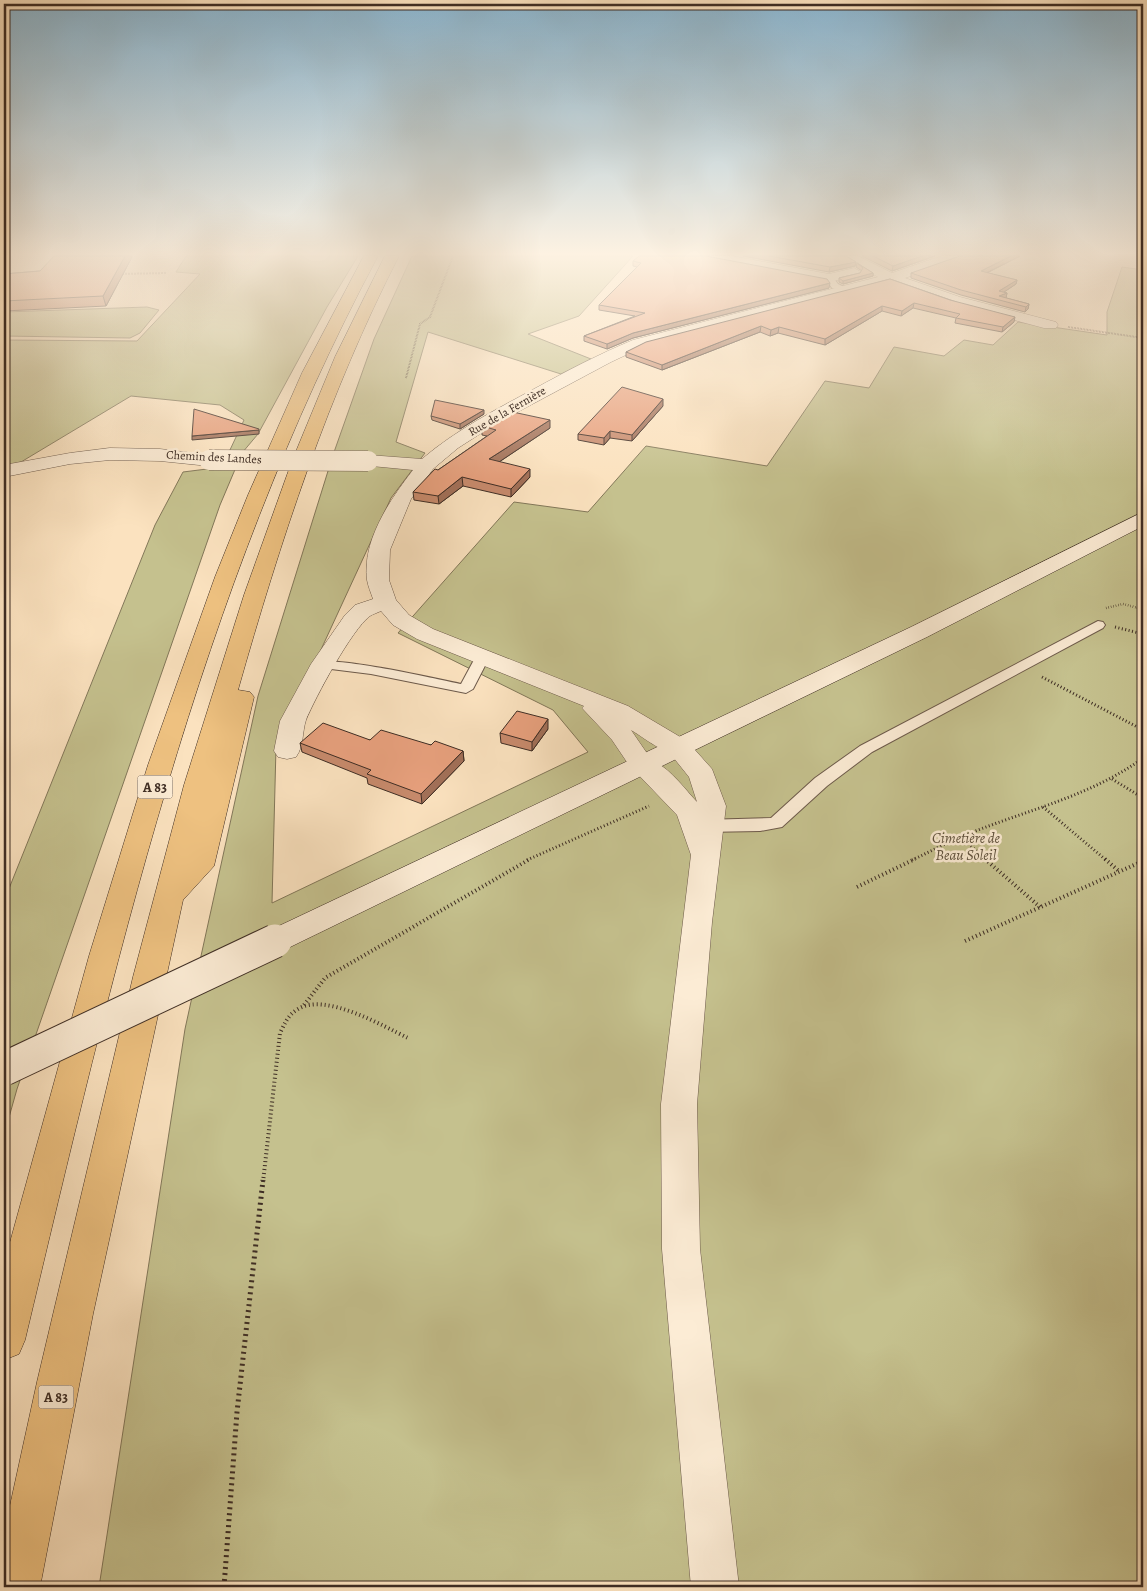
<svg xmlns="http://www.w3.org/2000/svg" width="1147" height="1591" font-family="Alegreya,serif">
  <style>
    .green { fill: #c5c18e; stroke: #827759 }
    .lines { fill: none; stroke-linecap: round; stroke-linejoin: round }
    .service-casing { stroke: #6d5a4b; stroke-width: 2 }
    .minor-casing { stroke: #6d5a4b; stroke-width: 1 }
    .tertiary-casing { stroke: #6d5a4b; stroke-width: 1 }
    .secondary-casing { stroke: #3e2d24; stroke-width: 1 }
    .trunk-casing { stroke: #3e2d24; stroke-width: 1 }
    .path-far4 { stroke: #3e2d24; stroke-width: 2; stroke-dasharray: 0.5 1; stroke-linecap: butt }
    .path-far3 { stroke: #3e2d24; stroke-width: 2.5; stroke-dasharray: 0.5 2; stroke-linecap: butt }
    .path-far2 { stroke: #3e2d24; stroke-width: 3; stroke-dasharray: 1 2.5; stroke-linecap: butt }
    .path-far1 { stroke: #3e2d24; stroke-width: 4; stroke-dasharray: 1 3; stroke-linecap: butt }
    .path { stroke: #3e2d24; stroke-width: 5; stroke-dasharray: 2 4; stroke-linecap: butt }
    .service { fill: #fcecd5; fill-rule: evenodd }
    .minor { fill: #fcecd5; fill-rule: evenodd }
    .tertiary { fill: #fcecd5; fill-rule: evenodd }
    .secondary { fill: #fcecd5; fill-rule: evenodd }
    .trunk { fill: #eec180; fill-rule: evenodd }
    .minor-bridge-casing { stroke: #6d5a4b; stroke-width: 21; stroke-linecap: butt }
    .secondary-bridge-casing { stroke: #3e2d24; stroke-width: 35; stroke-linecap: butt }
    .minor-bridge { stroke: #fcecd5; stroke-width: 20 }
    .secondary-bridge { stroke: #fcecd5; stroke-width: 33 }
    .wall { fill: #c78a6c; stroke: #3e2d24 }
    .shaded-wall { fill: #a27058; stroke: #3e2d24 }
    .building { fill: #e7a07d; stroke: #3e2d24 }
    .labels { text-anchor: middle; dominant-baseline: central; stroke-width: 5; stroke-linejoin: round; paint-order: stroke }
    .far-street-label { font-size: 12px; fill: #3e2d24; stroke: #fcecd5 }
    .shield { fill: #fcecd5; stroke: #776659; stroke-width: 1 }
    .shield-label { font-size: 14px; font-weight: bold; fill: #3e2d24 }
    .park-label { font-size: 15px; font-style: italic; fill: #60523e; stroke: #fcecd5 }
  </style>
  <rect width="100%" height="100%" fill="#fbe2bf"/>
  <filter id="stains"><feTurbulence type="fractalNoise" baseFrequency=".004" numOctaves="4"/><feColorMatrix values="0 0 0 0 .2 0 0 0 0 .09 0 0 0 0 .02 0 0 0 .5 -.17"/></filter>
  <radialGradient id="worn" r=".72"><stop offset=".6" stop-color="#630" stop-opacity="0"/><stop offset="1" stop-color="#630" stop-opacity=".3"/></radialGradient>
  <g class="green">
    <path d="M186 256H358L327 307 258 434 242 453 220 505 17 1089 4 1135V901L155 525 183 472 215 468 229 452 244 420 220 405 131 396 21 462 4 466V340L137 341 200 274 176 272Z"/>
    <path d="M412 256H633L579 316 528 334 591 359 561 374 428 332 396 442 425 453 391 498 276 747 272 903 588 752 553 710 398 633 514 502 588 512 646 446 767 466 825 381 869 388 894 347 944 356 964 340 993 345 1018 322 1107 335V312L1122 267 1143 270V1587H99L185 1029 258 696 333 455 374 339Z"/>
    <path d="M147 307 159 310 140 333 130 338 4 336V312Z"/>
  </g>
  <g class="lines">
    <defs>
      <g id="service">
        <path d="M826 276H832L838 284 846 288V292L832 288 825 278Z"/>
        <path d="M1098 621 1103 622 1105 625 1103 628 872 752 827 786 782 827 760 831 703 832 697 830 695 826 697 822 703 820 771 818 815 778 860 746Z"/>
        <path d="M482 654 489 658 473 689 466 693 371 674 323 668 316 664C324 653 442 680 461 684L475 658Z"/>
      </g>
      <g id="minor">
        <path d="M701 256H732L829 274 854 268 861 272 859 275 829 282 708 260Z"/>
        <path d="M840 256H858L892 273 941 256H961L959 259 905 278 960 297 1056 322 1058 325 1056 328H1044L950 303 889 282 645 346 611 362 497 423 458 448 433 469 411 499 390 550 389 580 396 600 409 615 433 629 628 706 687 741 691 747 687 753C667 758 648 740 631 730L655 765 651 771 642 773 633 771 612 740 582 708 584 706 417 639 393 625 381 611C377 613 373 614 370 616 352 629 315 698 306 720 302 732 304 746 296 757L287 759 278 757 274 751 280 721 311 664 345 615 355 605 373 599C371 593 368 586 367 580 362 540 390 500 413 470L361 465 358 461 361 457 368 455 422 459C456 430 495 410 534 389 567 371 599 354 633 340L878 277Z"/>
        <path d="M110 448 160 449 216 456 219 460 216 464 209 466 160 461 110 460 70 464 4 477V465L70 453Z"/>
      </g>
      <path id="tertiary" d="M678 739 687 741 712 769 726 806 712 922 697 1104 700 1249 739 1587H691L662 1249 661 1104 691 855 677 815 629 765 633 759C659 752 681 785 697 802L689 777 665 747 669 741Z"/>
      <path id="secondary" d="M1143 512V526L927 637 286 949 275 952 264 949 259 941 264 933 911 627Z"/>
      <g id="trunk">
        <path d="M364 256H378C198 592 113 972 25 1340L19 1354 4 1360V1264L89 956 148 765 215 577 248 495 302 373Z"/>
        <path d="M385 256H399C328 394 280 542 238 690L250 692 254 697 214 866 183 900 93 1314 40 1587H4V1533L37 1382 133 977 184 785 244 595 292 461 335 357Z"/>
      </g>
    </defs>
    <use href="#service" class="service-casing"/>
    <use href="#minor" class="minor-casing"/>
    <use href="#tertiary" class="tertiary-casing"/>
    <use href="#secondary" class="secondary-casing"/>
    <use href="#trunk" class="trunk-casing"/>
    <g class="path-far4">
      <path d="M119 274 166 273"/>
      <path d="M1068 327 1143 338"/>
      <path d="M406 378 420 324 430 317 453 256"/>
    </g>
    <path class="path-far3" d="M1106 608 1123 604 1142 609"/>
    <g class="path-far2">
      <path d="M1137 607 1143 609"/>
      <path d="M1115 627 1143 634"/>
      <path d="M1042 677 1143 730"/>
      <path d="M1112 779 1143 798"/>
      <path d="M1043 807 1106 860"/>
      <path d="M960 837 987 860"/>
      <path d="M527 860 649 806"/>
      <path d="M912 860C930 852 949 841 968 834 1027 810 1091 796 1143 758"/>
    </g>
    <g class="path-far1">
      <path d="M985 859 1040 907"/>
      <path d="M1105 859 1120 872"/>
      <path d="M857 887 915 859"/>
      <path d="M965 941 1143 861"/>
      <path d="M304 1005 325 978 530 859"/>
      <path d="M263 1182 280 1033C285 1023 288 1015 298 1009 325 992 383 1026 408 1038"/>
    </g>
    <path class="path" d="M224 1587 237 1412 263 1180"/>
    <use href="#service" class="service"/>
    <use href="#minor" class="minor"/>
    <use href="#tertiary" class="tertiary"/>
    <use href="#secondary" class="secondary"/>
    <use href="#trunk" class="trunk"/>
    <defs>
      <path id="minor-bridge" d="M209 460 368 461"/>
      <path id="secondary-bridge" d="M4 1069 275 941"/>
    </defs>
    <use href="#minor-bridge" class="minor-bridge-casing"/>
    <use href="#secondary-bridge" class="secondary-bridge-casing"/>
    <use href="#minor-bridge" class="minor-bridge"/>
    <use href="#secondary-bridge" class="secondary-bridge"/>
  </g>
  <g class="wall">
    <path d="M743 256H846L856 262 855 266 829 272Z"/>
    <path d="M862 256H935L892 271Z"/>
    <path d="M1020 256 987 273 1017 280 1016 284 1004 292 1007 293 1006 298 1029 304 1028 309 1025 312 961 295 911 278V273Z"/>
    <path d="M132 257 106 306 4 311V274L40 271Z"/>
    <path d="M708 257 829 288 633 338 607 349 584 341V336L635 316 599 310V305L637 267 633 266V261Z"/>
    <path d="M857 263 873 273V276L843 284 839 282V278L860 273 862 271 856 267Z"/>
    <path d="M890 279 1014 322 1002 332 955 323 956 318 913 308 901 316 882 311 825 345 778 333 770 336 760 332 662 370 626 357V352Z"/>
    <path d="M663 406 632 441 610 438 604 445 578 440V434Z"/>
    <path d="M484 414 460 429 432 420 431 416Z"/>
    <path d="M482 426 550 428 499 462 530 477 511 497 463 486 439 504 414 500 413 492 438 470 487 436 482 435Z"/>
    <path d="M548 729 532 751 501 743 500 733Z"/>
    <path d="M370 740 431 745 463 751 464 761 422 804 368 784 367 778 302 752 300 743Z"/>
  </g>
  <g class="shaded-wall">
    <path d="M125 256H132V257L106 306 103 296Z"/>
    <path d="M922 256H935L892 271 893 266Z"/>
    <path d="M1011 256H1020L980 276 981 271Z"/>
    <path d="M856 262 855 266 829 272 830 267Z"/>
    <path d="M873 273V276L843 284V281Z"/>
    <path d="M1017 280 1016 284 998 296 999 291Z"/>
    <path d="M830 283 829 288 633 338 607 349V344L633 333Z"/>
    <path d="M1007 293 1006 298 999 296Z"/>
    <path d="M914 303 913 308 901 316 902 311Z"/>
    <path d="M1029 304 1028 309 1025 312 1026 307Z"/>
    <path d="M882 306V311L825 345V339Z"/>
    <path d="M1015 317 1014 322 1002 332 1003 327Z"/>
    <path d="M761 326 760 332 662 370V365Z"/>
    <path d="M779 327 778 333 770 336 771 330Z"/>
    <path d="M663 399V406L632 441V435Z"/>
    <path d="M484 410V414L460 429V424Z"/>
    <path d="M550 420V428L490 468 489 459Z"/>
    <path d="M259 430V434L192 440V436Z"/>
    <path d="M610 431V438L604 445V438Z"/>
    <path d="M530 469V477L511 497V489Z"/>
    <path d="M462 477 463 486 439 504 438 496Z"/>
    <path d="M548 719V729L532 751V742Z"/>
    <path d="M463 751 464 761 422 804 421 794Z"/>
  </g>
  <g class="building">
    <path d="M54 256H125L103 296 4 301V274L40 271Z"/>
    <path d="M639 256H706L827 279 830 283 633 333 607 344 584 336 645 313 599 305 641 263 633 261Z"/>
    <path d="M769 256H846L856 262 830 267Z"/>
    <path d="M873 256H922L893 266Z"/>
    <path d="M960 256H1011L981 271 1017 280 999 291 1007 293 999 296 1029 304 1026 307 961 290 911 273Z"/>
    <path d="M857 263 873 273 843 281 839 278 860 273 863 268Z"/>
    <path d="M890 279 950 300 1015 317 1003 327 956 318 960 314 914 303 902 311 882 306 825 339 779 327 771 330 761 326 662 365 626 352 646 342Z"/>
    <path d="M622 387 663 399 632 435 610 431 604 438 578 434Z"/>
    <path d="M435 400 484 410 460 424 431 416Z"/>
    <path d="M194 409 259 429V430L192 436Z"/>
    <path d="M508 411 550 420 489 459 530 469 511 489 462 477 438 496 413 492 435 469 438 470 496 430 482 426Z"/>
    <path d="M517 711 548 719 532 742 500 733Z"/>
    <path d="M323 723 370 740 381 730 431 745 435 741 463 751 421 794 367 774 371 770 300 743Z"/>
  </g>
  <linearGradient id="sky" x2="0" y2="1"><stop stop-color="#8bb8d4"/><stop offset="0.53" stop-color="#fdf2e2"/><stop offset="1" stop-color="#fdf2e2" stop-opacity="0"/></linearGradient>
  <rect width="1147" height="479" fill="url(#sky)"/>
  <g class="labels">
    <g class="far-street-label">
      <text transform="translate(507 411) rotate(-30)">Rue de la Fernière</text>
      <text transform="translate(214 457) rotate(3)">Chemin des Landes</text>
    </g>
    <g class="shield">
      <rect x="137.5" y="775.5" width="35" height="23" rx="4"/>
      <rect x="38.5" y="1385.5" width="35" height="23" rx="4"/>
    </g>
    <g class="shield-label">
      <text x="155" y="787">A 83</text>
      <text x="56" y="1397">A 83</text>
    </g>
    <g class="park-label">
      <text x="966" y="838">Cimetière de<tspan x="966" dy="17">Beau Soleil</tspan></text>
    </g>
  </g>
  <rect width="1147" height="1591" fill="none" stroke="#fbe2bf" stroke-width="20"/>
  <rect x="5" y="5" width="1137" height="1581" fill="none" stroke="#3e2d24" stroke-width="2.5"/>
  <rect x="10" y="10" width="1127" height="1571" fill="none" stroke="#3e2d24"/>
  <rect width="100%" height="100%" filter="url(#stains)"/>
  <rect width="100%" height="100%" fill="url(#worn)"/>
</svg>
